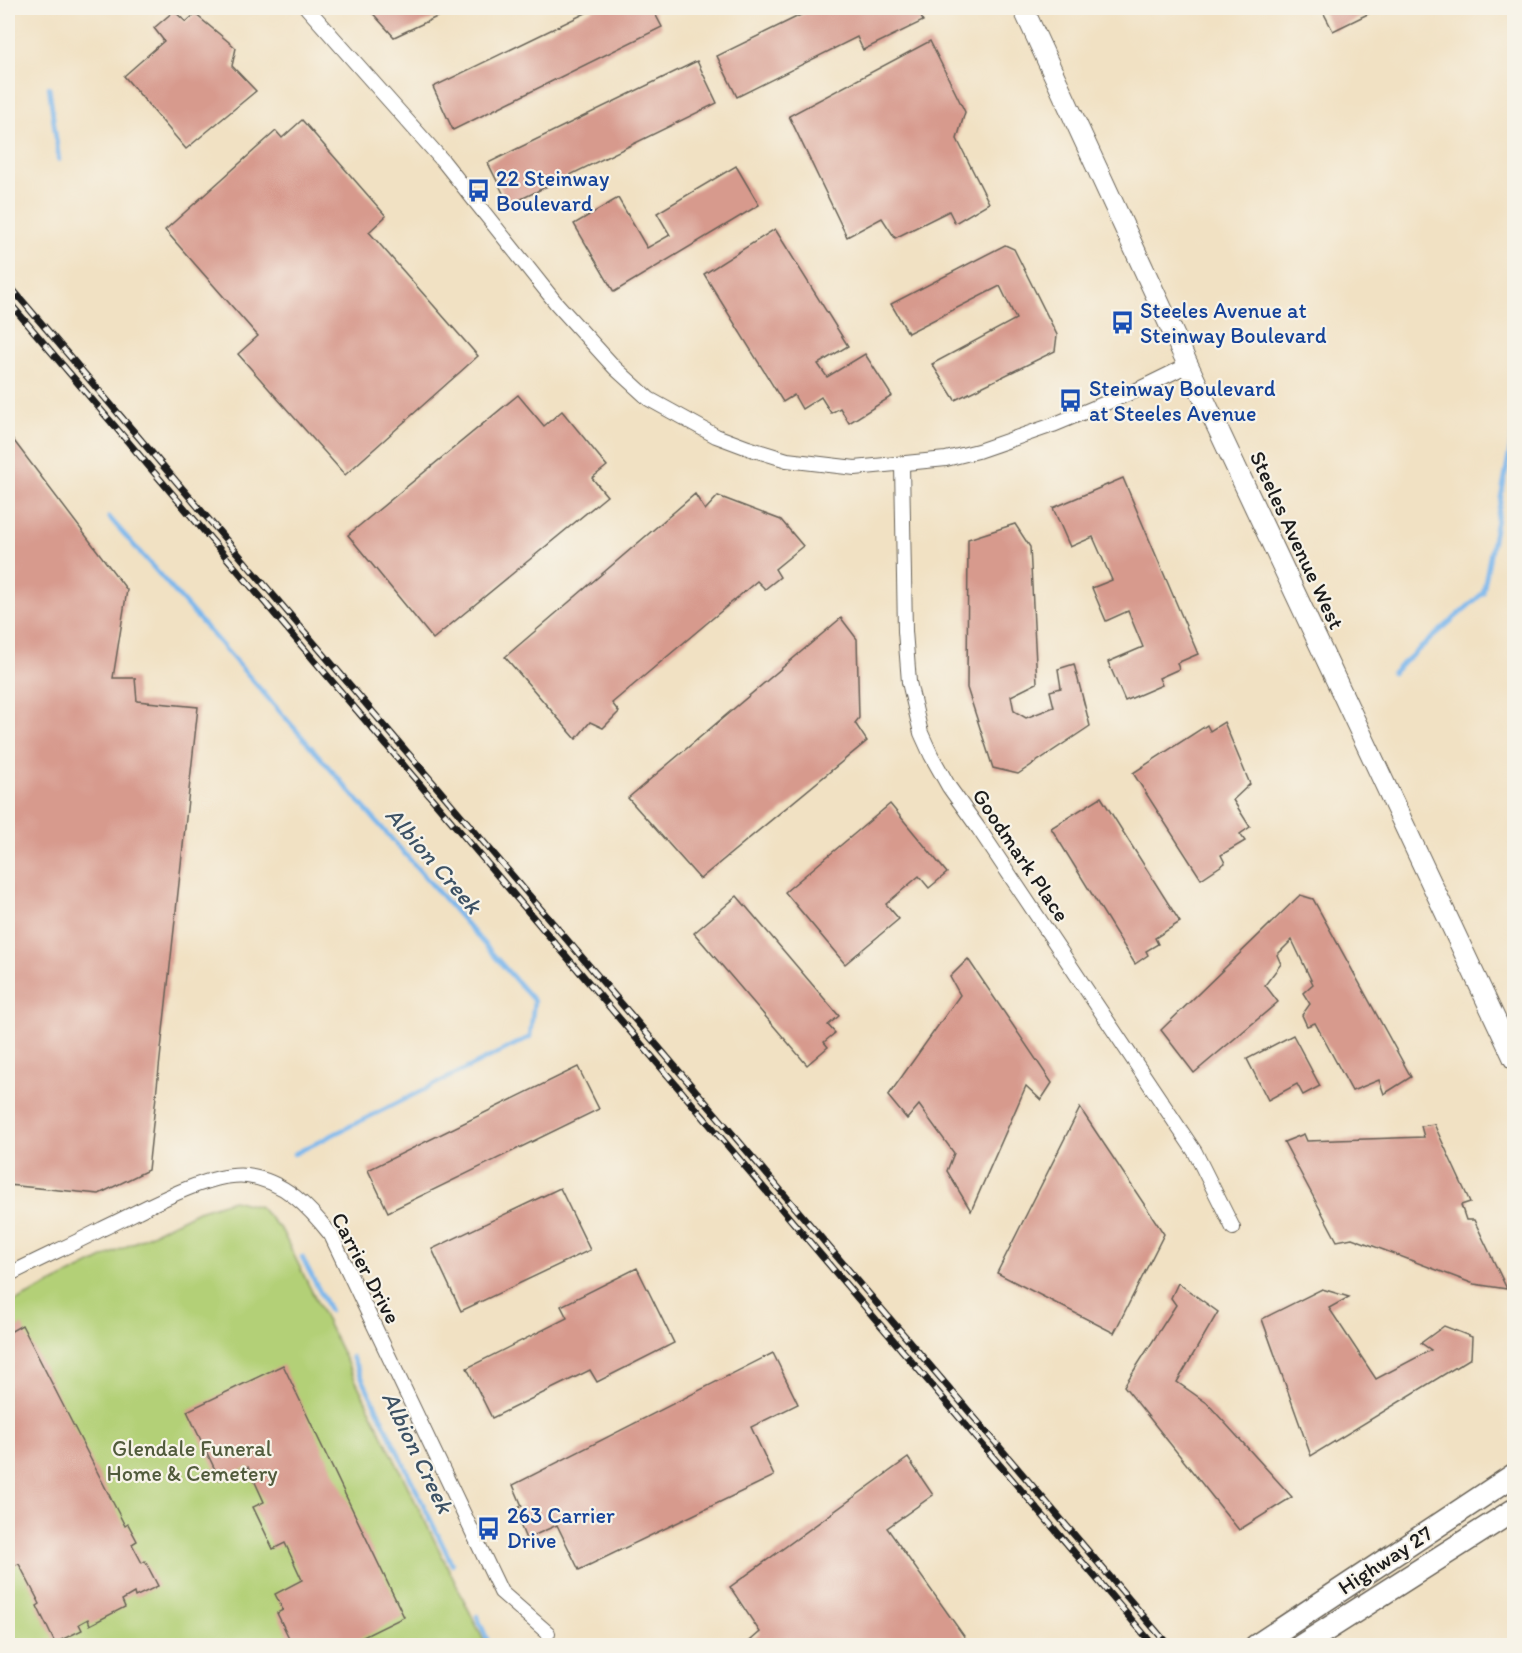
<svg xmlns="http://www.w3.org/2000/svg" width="1522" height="1653" font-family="Itim,sans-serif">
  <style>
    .green { fill: #b3d077; stroke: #68764a; stroke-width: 1.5 }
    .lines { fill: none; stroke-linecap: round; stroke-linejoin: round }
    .stream { stroke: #7ab7ed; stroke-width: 4.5 }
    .building { fill: #d79a8d }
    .minor-casing { stroke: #676156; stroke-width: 16 }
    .secondary-casing { stroke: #676156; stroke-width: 22 }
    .primary-casing { stroke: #676156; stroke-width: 25 }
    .minor { stroke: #fff; stroke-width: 14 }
    .secondary { stroke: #fff; stroke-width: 20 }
    .primary { stroke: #fff; stroke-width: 22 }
    .rail-casing { stroke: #1c1c1c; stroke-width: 7 }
    .rail { stroke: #f7f3e8; stroke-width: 4.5; stroke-dasharray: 14; stroke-linecap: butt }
    .labels { text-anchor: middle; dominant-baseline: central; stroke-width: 4.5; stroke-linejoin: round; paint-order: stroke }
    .transit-label { font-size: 22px; fill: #164399; stroke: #f7f3e8; text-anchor: start }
    .street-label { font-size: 22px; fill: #1c1c1c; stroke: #f7f3e8 }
    .park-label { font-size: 22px; fill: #515b3c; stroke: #f7f3e8 }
    .water-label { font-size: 24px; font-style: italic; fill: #3d5265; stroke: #f7f3e8 }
  </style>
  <rect width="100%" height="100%" fill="#f7f3e8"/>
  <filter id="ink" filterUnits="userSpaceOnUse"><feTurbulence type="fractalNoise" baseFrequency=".0167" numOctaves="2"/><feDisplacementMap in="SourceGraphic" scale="12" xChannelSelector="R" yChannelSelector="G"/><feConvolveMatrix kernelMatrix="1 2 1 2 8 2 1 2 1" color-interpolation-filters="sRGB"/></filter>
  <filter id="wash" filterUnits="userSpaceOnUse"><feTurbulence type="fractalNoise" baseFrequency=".008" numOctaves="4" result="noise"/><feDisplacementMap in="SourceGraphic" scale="24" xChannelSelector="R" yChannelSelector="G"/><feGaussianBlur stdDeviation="1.35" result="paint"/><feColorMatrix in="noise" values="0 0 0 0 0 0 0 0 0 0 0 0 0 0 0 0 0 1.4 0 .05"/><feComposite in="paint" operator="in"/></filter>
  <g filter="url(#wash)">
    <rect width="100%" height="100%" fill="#f1e1c3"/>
    <path class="green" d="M233 1200 260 1207 282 1231 486 1645 8 1646V1305L198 1211Z"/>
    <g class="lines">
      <g class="stream">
        <path d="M49 87 59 160"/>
        <path d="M109 517 534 1001 530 1037 294 1154"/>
        <path d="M1392 673 1483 593 1514 428"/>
        <path d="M302 1257 330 1311"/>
        <path d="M352 1357 452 1564"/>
        <path d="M477 1616 490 1646"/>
      </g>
    </g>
    <g id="blocks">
      <g class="building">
        <path d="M368 8H456L394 37Z"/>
        <path d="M596 8H652L662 27 453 130 433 87Z"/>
        <path d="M815 8H917L923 21 863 50 857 37 737 97 717 56Z"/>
        <path d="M1321 8H1380L1333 31Z"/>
        <path d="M174 11 186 22 195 14 236 48 232 66 256 91 186 149 124 76 164 41 154 28Z"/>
        <path d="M930 41 965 112 957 139 989 203 955 223 949 211 895 238 882 218 847 237 789 116Z"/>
        <path d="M697 61 717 103 509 205 488 163Z"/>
        <path d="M302 120 386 216 369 232 478 356 345 475 238 354 258 336 165 230 276 131 282 138Z"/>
        <path d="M736 166 759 205 614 292 574 224 618 198 647 248 670 235 657 213Z"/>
        <path d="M775 229 848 346 818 364 827 377 865 354 892 396 849 423 840 408 831 413 821 397 802 409 794 395 783 402 704 274Z"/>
        <path d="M1005 245 1014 249 1057 335 1055 351 955 400 932 364 1016 319 1000 286 908 333 891 304Z"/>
        <path d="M518 395 544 426 562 411 607 466 592 478 607 496 433 639 348 535Z"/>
        <path d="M8 433 127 590 113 678H135L137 701 198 707 148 1170 99 1194 8 1185Z"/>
        <path d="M1123 478 1198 654 1177 663 1179 669 1159 678 1162 685 1125 701 1108 662 1143 647 1128 611 1106 621 1092 588 1112 580 1093 537 1070 547 1053 508Z"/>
        <path d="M695 494 705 510 718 496 781 520 803 546 775 569 780 577 765 589 757 581 612 703 619 712 603 728 590 722 576 739 505 657Z"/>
        <path d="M1015 524 1030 547 1037 683 1011 696 1014 711 1026 718 1054 707 1050 691 1061 688 1058 669 1074 664 1090 726 1018 774 993 768 967 688 968 539Z"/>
        <path d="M841 618 857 639 859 718 855 723 867 741 700 879 628 798Z"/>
        <path d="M1224 722 1250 784 1233 800 1250 827 1240 834 1245 841 1221 855 1225 863 1201 879 1133 773 1207 725 1210 731Z"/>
        <path d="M1101 797 1180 922 1155 938 1158 944 1146 951 1148 955 1135 964 1051 828Z"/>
        <path d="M890 804 947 873 929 888 919 876 886 904 899 919 845 964 785 892Z"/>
        <path d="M1300 895 1313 899 1411 1077 1384 1094 1379 1080 1352 1091 1315 1023 1307 1026 1302 1015 1310 1004 1303 993 1313 984 1292 940 1277 955 1281 964 1265 985 1278 1002 1194 1073 1161 1030Z"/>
        <path d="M737 896 839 1016 828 1025 835 1033 824 1042 828 1047 807 1065 694 933Z"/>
        <path d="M968 959 1052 1083 1041 1100 1026 1086 971 1211 947 1171 954 1153 919 1105 907 1119 888 1096 960 995 950 977Z"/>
        <path d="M1293 1035 1320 1086 1303 1095 1297 1084 1268 1100 1247 1059Z"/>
        <path d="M578 1067 599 1109 388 1212 368 1170Z"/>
        <path d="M1080 1108 1164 1234 1114 1333 997 1273Z"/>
        <path d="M1434 1124 1470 1202 1461 1205 1466 1220H1474L1507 1289 1474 1284 1352 1238 1337 1241 1284 1142 1304 1134 1307 1141 1424 1137 1421 1126Z"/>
        <path d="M560 1188 590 1250 461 1311 432 1249Z"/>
        <path d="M637 1268 674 1343 597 1382 590 1370 492 1418 467 1368 567 1318 561 1306Z"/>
        <path d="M1178 1283 1218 1312 1177 1382 1207 1403 1292 1497 1239 1530 1124 1386 1176 1305 1171 1298Z"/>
        <path d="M1322 1289 1349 1297 1329 1308 1376 1379 1431 1350 1421 1343 1444 1326 1472 1337 1471 1358 1311 1456 1262 1319Z"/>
        <path d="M22 1325 125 1526 128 1524 137 1541 132 1544 142 1563 145 1561 158 1586 135 1597 134 1593 122 1600 125 1607 90 1625 88 1619 79 1624 82 1630 55 1643 37 1606 40 1604 19 1564 15 1565 8 1551V1333Z"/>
        <path d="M773 1353 798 1404 751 1427 774 1476 579 1570 557 1525 526 1539 514 1510 522 1506 513 1485Z"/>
        <path d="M283 1365 404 1617 345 1646H301L300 1643 293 1646 277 1613 283 1610 275 1594 302 1580 285 1543 273 1549 253 1507 264 1502 248 1467 220 1480 187 1411Z"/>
        <path d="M908 1458 933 1495 887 1528 971 1646H744L760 1632 730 1587Z"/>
      </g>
    </g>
  </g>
  <g filter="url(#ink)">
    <use href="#blocks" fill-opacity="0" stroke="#676156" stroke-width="1.5"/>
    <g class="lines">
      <defs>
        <g id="minor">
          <path d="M307 8 443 161 556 303 615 368 649 399 716 436 748 448 787 460 855 468 946 459 978 451 1053 425 1137 390 1188 365"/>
          <path d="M902 465 905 631 909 682 921 733 931 755 949 787 979 829 1195 1152 1233 1228"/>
          <path d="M8 1275C39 1259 71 1245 102 1229 139 1212 208 1171 247 1176 285 1181 309 1207 331 1235L501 1592 548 1633"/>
        </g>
        <path id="secondary" d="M1023 8 1188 365 1514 1059"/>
        <g id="primary">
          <path d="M1256 1646 1514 1475"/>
          <path d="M1301 1646 1514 1510"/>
        </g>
      </defs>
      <use href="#minor" class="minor-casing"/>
      <use href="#secondary" class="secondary-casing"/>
      <use href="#primary" class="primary-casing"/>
      <use href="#minor" class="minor"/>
      <use href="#secondary" class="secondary"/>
      <use href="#primary" class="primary"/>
      <defs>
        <g id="rail">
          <path d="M8 284 1169 1646"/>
          <path d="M8 301 1154 1646"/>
        </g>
      </defs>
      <use href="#rail" class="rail-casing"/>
      <use href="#rail" class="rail"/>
    </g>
  </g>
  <defs>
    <symbol id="bus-bare" viewBox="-9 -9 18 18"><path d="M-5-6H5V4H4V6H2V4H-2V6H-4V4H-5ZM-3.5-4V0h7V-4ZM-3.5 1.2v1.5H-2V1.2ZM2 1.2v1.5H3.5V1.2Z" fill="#1a4fb4" stroke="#f7f3e8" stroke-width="2.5" paint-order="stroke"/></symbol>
  </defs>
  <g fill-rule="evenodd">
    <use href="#bus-bare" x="462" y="174" width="33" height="33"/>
    <use href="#bus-bare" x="1106" y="306" width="33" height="33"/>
    <use href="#bus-bare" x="1054" y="384" width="33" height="33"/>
    <use href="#bus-bare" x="472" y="1512" width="33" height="33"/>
  </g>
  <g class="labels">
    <g class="transit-label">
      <text x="496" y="178">22 Steinway<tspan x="496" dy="25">Boulevard</tspan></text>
      <text x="1140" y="310">Steeles Avenue at<tspan x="1140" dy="25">Steinway Boulevard</tspan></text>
      <text x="1089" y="388">Steinway Boulevard<tspan x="1089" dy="25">at Steeles Avenue</tspan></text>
      <text x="507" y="1515">263 Carrier<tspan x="507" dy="25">Drive</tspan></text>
    </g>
    <g class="street-label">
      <text transform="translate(1297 540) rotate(65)">Steeles Avenue West</text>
      <text transform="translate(1021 855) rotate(56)">Goodmark Place</text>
      <text transform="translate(366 1268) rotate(62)">Carrier Drive</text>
      <text transform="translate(1385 1560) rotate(-33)">Highway 27</text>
    </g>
    <g class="park-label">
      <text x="192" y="1448">Glendale Funeral<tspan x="192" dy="25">Home &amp; Cemetery</tspan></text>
    </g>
    <g class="water-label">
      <text transform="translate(434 860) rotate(49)">Albion Creek</text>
      <text transform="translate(418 1452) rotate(64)">Albion Creek</text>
    </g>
  </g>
  <rect width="1522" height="1653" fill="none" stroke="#f7f3e8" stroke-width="30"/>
</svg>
